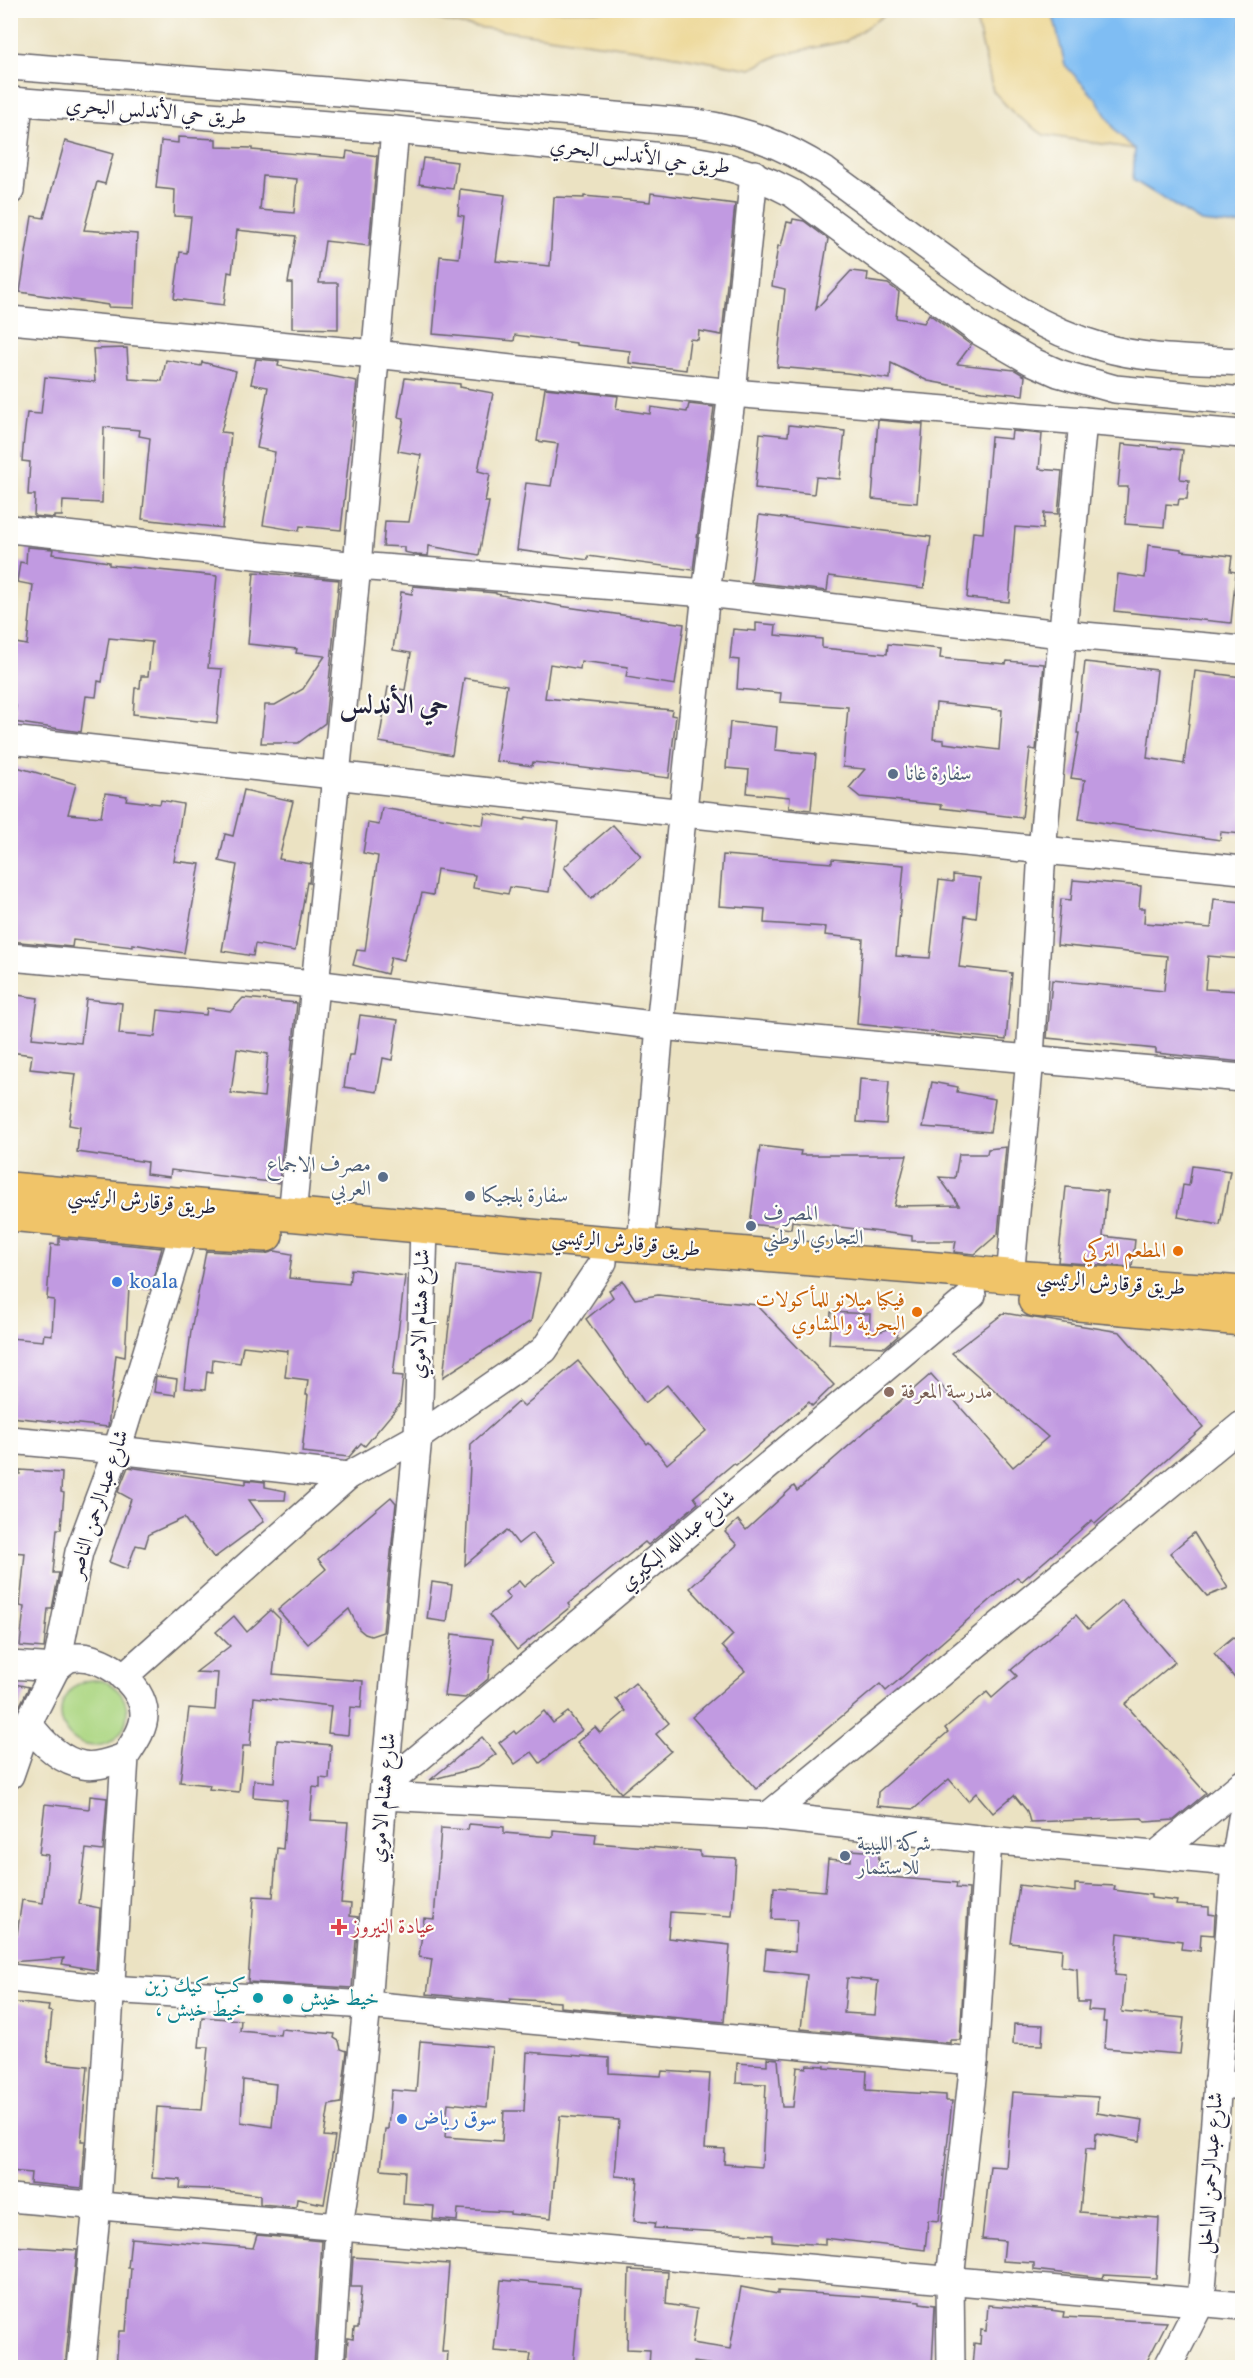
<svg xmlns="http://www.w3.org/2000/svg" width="1253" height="2378" font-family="Vollkorn,Amiri,serif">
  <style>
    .green { fill: #abd681; stroke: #667c5e; stroke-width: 1.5 }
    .sand { fill: #eeda9e; stroke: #887e6c; stroke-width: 1.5 }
    .water { fill: #7fbdf3; stroke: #507097; stroke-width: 1.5 }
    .building { fill: #c19ae1; fill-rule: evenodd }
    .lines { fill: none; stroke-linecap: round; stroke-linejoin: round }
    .minor-casing { stroke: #68656a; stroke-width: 30 }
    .major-casing { stroke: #68656a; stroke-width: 36 }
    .minor { stroke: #fff; stroke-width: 27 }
    .major { stroke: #f0c469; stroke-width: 33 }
    .service-dot { fill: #5c6f8a; stroke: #fdfcf7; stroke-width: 2 }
    .food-dot { fill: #e8710a; stroke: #fdfcf7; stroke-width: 2 }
    .shop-dot { fill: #3f7fe0; stroke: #fdfcf7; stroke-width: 2 }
    .education-dot { fill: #8d6e63; stroke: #fdfcf7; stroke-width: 2 }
    .health-dot { fill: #e0444e; stroke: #fdfcf7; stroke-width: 2 }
    .culture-dot { fill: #0f9aa8; stroke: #fdfcf7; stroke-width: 2 }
    .labels { text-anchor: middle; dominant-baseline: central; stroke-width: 4.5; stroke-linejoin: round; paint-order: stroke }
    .street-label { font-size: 21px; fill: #22223b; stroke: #fdfcf7 }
    .service-label { font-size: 21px; fill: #4e5e75; stroke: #fdfcf7; text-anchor: start }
    .food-label { font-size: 21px; fill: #c56008; stroke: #fdfcf7; text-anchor: end }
    .shop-label { font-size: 21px; fill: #366cbe; stroke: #fdfcf7; text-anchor: start }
    .education-label { font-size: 21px; fill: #785e54; stroke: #fdfcf7; text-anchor: start }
    .health-label { font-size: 21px; fill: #be3a42; stroke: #fdfcf7; text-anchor: start }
    .culture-label { font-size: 21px; fill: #0d838f; stroke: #fdfcf7; text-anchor: end }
    .district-label { font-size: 27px; font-weight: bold; fill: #22223b; stroke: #fdfcf7 }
  </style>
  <rect width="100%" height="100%" fill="#fdfcf7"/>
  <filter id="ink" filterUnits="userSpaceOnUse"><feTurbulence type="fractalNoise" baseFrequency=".0167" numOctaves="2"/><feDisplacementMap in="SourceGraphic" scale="12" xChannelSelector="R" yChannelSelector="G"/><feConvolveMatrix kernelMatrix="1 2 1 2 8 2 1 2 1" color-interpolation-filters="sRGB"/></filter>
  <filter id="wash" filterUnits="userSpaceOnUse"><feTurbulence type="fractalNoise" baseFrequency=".008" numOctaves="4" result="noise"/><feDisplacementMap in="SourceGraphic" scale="24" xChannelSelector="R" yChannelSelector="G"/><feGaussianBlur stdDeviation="1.35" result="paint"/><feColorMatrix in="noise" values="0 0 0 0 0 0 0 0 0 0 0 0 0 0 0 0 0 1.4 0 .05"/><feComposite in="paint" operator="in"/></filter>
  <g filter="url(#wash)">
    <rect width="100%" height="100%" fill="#ebe2c2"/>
    <circle class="green" cx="94" cy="1713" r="33"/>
    <g class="sand">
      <path d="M401 11 890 10V11L846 41 779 55 751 69 642 50 462 25Z"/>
      <path d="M974 11H1053L1116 132 1135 149 1044 135 1014 114 993 91Z"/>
    </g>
    <path class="water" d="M1052 11H1242V224L1230 225 1201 222 1133 180 1135 149 1116 132 1096 99 1065 65Z"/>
    <g id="blocks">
      <g class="building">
        <path d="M178 137 216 139V147L252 148V150L346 158 347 151 377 156 369 246 325 241 319 283H338V329L292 328V283H288L296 236 237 230 232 273 228 272 224 305 174 299 180 252 187 253 191 217 174 216 175 190 156 188 161 141 178 143ZM263 176 297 179 294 213 260 210Z"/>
        <path d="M65 141 113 154 105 184 97 182 84 230 137 234 134 308 108 307V305L20 292 32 216 44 218Z"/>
        <path d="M423 158 457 162 453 189 419 184Z"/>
        <path d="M460 189 505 195 496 261 550 266 554 197 584 198V196L650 202 651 193 735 204 722 335 699 331 698 340 690 339 686 370 629 363 630 351 576 345V343L515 335 514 341 433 334 440 256 459 258 464 216 458 215Z"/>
        <path d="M793 219 804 221 828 239 816 309 851 271 868 273 867 281 888 284 899 292 896 318 924 323 929 314 971 345 957 364 1015 370 1025 376 1023 395 982 391 928 381 891 363 890 379 847 373 777 367 785 289 772 286 778 246H781L787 222 792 223Z"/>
        <path d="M127 348 129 379 162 381 166 360 201 366 202 362 236 371 221 432 231 433 222 528 142 519 150 438 139 436 140 430 104 427 102 503 63 501 62 516H54V518L34 516 35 495H28L30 462 22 461 24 437 27 413 41 414 45 377 95 382 93 349Z"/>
        <path d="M256 359 279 361 278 366 357 381 341 530 300 526 299 531 263 525 275 452 257 448 268 387 251 384Z"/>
        <path d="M405 378 460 384V387L493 393 478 471 490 474 485 502H489L479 555 429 546 428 556 417 555 404 552V547L383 546 385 521 409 522 421 455 398 451 404 418 398 417Z"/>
        <path d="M545 388 618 396 616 409 650 414 651 407 687 412 689 404 714 407 693 570 588 556V560L517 550 526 483 551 486 558 444 537 441Z"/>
        <path d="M878 420 923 424 917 503 872 499Z"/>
        <path d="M789 425 845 431 840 479 816 477 814 494 755 488 760 433 788 436Z"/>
        <path d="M1012 431 1042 434 1039 469 1062 471 1058 514 1044 513 1043 529 1015 527 1009 602 967 598 973 532 983 533 991 437 1011 439Z"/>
        <path d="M1122 444 1183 450 1180 479 1189 480 1187 499H1179L1178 505 1166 504 1164 527 1125 524 1128 487H1118Z"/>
        <path d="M759 515 931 537 924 588 829 576 827 591 751 582Z"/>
        <path d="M1148 545 1181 549V551L1232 556 1230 571 1236 572 1231 623 1114 611 1118 574 1145 578Z"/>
        <path d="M27 547 53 549 52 554 109 562V565L217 576 208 668 222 669 217 723 133 714 135 688H140L141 676H148L152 642 109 638 102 682 98 681 96 697 86 696 81 732 13 722 16 706 10 705V642L27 645 33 585 17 582 20 562 26 563Z"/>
        <path d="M254 572 339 580 325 723 298 743H261L265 705H275L303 689 325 656 296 653 297 649 248 644Z"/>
        <path d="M413 586 496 593V594L560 606 684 624 675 685 626 677 628 667 581 661 580 669 550 664 545 698 672 710 671 715 676 716 669 778 533 762 532 766 496 761 507 685 464 678 452 755 379 742 388 687 405 690 411 653 393 650 401 592 412 594Z"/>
        <path d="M756 623 776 625 775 635 822 639V648L887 654 888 644 941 649 940 658 1006 664 1007 661 1044 664 1036 750 1030 749 1022 818 941 808 942 805 860 797 849 788 865 769 843 767 848 707 780 702 781 693 737 689 739 660 730 659 733 629 756 631ZM936 703 1002 710 999 750 944 743V740L933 739Z"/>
        <path d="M1085 662 1157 670 1147 758 1184 764 1195 671 1242 677V834L1221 832 1220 840 1079 819 1085 780 1071 778 1079 733H1077Z"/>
        <path d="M730 722 777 727 775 750 816 754 811 810 789 808 790 797 747 793 749 770 726 768Z"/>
        <path d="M10 765 76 784 68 814 101 817 105 793 127 796 126 800 160 804 161 800 183 804 174 861 200 864 184 953 133 944V947L73 940 72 947 10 941Z"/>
        <path d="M244 790 293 801 279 859 311 864 309 883 307 882 295 951 255 944 253 956 222 951 237 865 219 861 225 834 233 836Z"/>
        <path d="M382 808 483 825 485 813 525 820 526 817 559 822 549 892 510 887 508 894 473 888 475 875 437 869 433 895 422 893 404 960 391 957 387 974 353 965 357 950 365 951 378 856 363 853 368 823 379 825Z"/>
        <path d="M613 825 641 856 591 899 564 867Z"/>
        <path d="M723 855 832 863V859L904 865 896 956 930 958 939 880 953 882V875L980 878 976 918 965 916 959 967 1012 973 1006 1040 857 1024 863 939 825 935 826 927 764 923 765 909 719 906Z"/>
        <path d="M1073 880 1141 886 1139 908H1145L1144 923 1211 928 1214 899 1242 902V959L1208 956 1205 989 1242 991V1062L1156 1053V1049L1047 1038 1052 980 1164 991 1167 956 1057 945 1061 899 1071 900Z"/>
        <path d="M10 994 38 998 32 1038 81 1043 86 999 122 1003 119 1034 155 1037 158 1010 206 1015 207 1008 231 1011 243 998 297 1003 279 1183 171 1170 170 1177 146 1174 147 1162 77 1152 80 1127 69 1125 76 1074 30 1069 32 1055 10 1052ZM237 1049 268 1054 264 1097 231 1093Z"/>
        <path d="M360 1015 398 1020 392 1060 383 1058 377 1092 344 1087 349 1055H354Z"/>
        <path d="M860 1079 889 1081 886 1124 857 1122Z"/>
        <path d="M932 1082 958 1087 957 1092 995 1099 990 1132 923 1127Z"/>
        <path d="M760 1146 801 1151 800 1155H907L894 1206 959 1205 939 1177 955 1178 959 1154H987L988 1149 1006 1147 998 1234 975 1254 954 1252 956 1241H912V1236L792 1221 791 1229 750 1224Z"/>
        <path d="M1192 1166 1230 1171 1220 1225 1178 1217 1183 1185 1189 1186Z"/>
        <path d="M1066 1187 1107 1191 1103 1236 1135 1240 1132 1267 1058 1262Z"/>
        <path d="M59 1238 162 1248 150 1289 129 1287 125 1357 116 1355 108 1427 10 1417V1338L43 1341 44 1334 52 1335 54 1300 47 1299 51 1244 59 1245Z"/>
        <path d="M206 1251 265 1254 275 1251 292 1254 289 1278 349 1284 351 1269 405 1276 393 1375 403 1376 400 1404 365 1446 361 1443 349 1457 302 1452 308 1395H306L308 1380 285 1377 288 1351 243 1346 240 1363 213 1359 212 1372 207 1371 205 1390 184 1388 191 1331Z"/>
        <path d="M456 1265 540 1274 531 1321 443 1377Z"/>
        <path d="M623 1281 635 1299 658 1295 757 1305 834 1385 812 1406 809 1402 736 1465 734 1463 694 1497 698 1503 648 1545 645 1542 568 1604 570 1607 517 1650 489 1615 510 1598 505 1592 519 1581 524 1587 555 1562 532 1533 518 1544 507 1530 465 1565 471 1444 519 1401 524 1406 578 1361 647 1444 649 1442 667 1464 706 1431 667 1385 645 1403 586 1319 613 1297 609 1290Z"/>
        <path d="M831 1312 870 1314 869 1335 891 1328 898 1336 885 1347 829 1344Z"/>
        <path d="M1004 1313 1120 1332 1203 1427 1095 1524 1092 1520 1022 1581 1017 1577 886 1691 880 1684 756 1789 692 1717 745 1671 722 1646 733 1635 690 1588 737 1545 725 1532 738 1520 746 1530 794 1486 797 1491 931 1374 1013 1467 1048 1437 952 1353Z"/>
        <path d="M156 1376 177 1379 175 1395 154 1392Z"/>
        <path d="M128 1467 246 1484V1480L265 1482V1487L286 1491 285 1500H249L264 1521 214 1558 184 1518 149 1534 145 1547 136 1545 127 1569 109 1562 131 1499 118 1492Z"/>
        <path d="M20 1470 62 1473 61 1492 64 1493 61 1529H57L53 1573H59L52 1609H48L44 1648 20 1646 24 1607 20 1606 25 1553 10 1552V1474H20Z"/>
        <path d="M391 1497 396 1503 383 1632 371 1636 365 1634 359 1629 349 1609 308 1644 278 1610 326 1569 318 1559Z"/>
        <path d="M1194 1533 1228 1588 1207 1596 1170 1553Z"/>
        <path d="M432 1582 452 1585 447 1622 427 1619Z"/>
        <path d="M1122 1600 1175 1662 1125 1704 1206 1793 1174 1820 1145 1822 1142 1818 1030 1822 1027 1811 1014 1795 993 1813 976 1793 968 1801 949 1779 914 1809 877 1806 878 1792 948 1732 945 1728 987 1692 992 1698 1017 1676 1011 1670 1076 1615 1088 1629Z"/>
        <path d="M271 1610 280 1619 273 1674 363 1681 361 1708 350 1707 348 1735 328 1733 331 1706 254 1697 250 1746H243L239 1792 209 1789 210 1785 180 1782 189 1708 215 1710 218 1673 196 1672 230 1646 216 1632 234 1616 247 1632Z"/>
        <path d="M452 1634 493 1639 488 1679 465 1698 444 1696Z"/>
        <path d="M1233 1637 1242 1648V1687L1214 1653Z"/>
        <path d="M10 1683 29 1687 10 1725Z"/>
        <path d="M635 1683 669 1723 656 1734 671 1751 621 1793 577 1742 595 1727 600 1733 626 1711 616 1699Z"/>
        <path d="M544 1711 553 1723 568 1712 582 1730 540 1763 532 1752 515 1764 499 1743 514 1731 516 1734Z"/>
        <path d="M482 1737 496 1754 476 1768 430 1780Z"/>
        <path d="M277 1740 331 1745 329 1779 320 1778V1788L313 1787 310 1820 348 1822 341 1903 351 1904 350 1916 358 1917 352 1988 248 1982 254 1896 273 1897 277 1848 283 1849 287 1800 253 1797 254 1780 274 1782Z"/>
        <path d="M90 1796 107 1798 103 1851 86 1849 79 1904 100 1908 96 1970 62 1964 64 1958 10 1962V1932L17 1934 22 1900 43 1903 48 1855 39 1854 45 1804 89 1809Z"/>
        <path d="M469 1824 504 1827V1833L553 1837V1830L596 1834 595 1843 700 1851V1856L736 1858 732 1916 670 1912 668 1938 730 1945 724 2022 560 2007V2002L510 1999 509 2002 427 1994 432 1959 419 1957 424 1918 434 1919 441 1828 468 1830Z"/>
        <path d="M851 1850 879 1852 878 1876 957 1883 956 1888 969 1889 960 2040H950V2043L801 2029 807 1975 764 1970 766 1949 795 1952 797 1920 772 1919 774 1887 825 1891 828 1859 851 1861ZM847 1978 878 1981 875 2015 844 2013Z"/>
        <path d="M1075 1884 1115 1886 1114 1890 1151 1895V1898L1177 1901 1176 1905 1209 1907V1914L1215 1915 1214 1935 1201 1934 1200 1951 1181 1949 1182 1941 1118 1933 1115 1975 1125 1976 1122 2012 1184 2018 1180 2054 1104 2048 1106 2022H1103L1104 2011 1088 2010 1089 2002H1078L1077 1969 1061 1966 1062 1949 1011 1943 1019 1885 1075 1892Z"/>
        <path d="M10 2002 49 2006 48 2011 52 2012 47 2062 88 2066 81 2141H85L82 2188 30 2183 31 2173 10 2171 14 2101 10 2100Z"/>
        <path d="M202 2017 241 2020 240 2031 280 2035 281 2029 335 2034 334 2038 339 2041 341 2049 347 2051 341 2103 329 2105 324 2136 335 2137 324 2204 297 2199 296 2207 260 2204V2195L208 2189 180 2188 181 2180 152 2178 157 2107 202 2110 208 2047H199ZM243 2080 276 2084 272 2127 241 2122Z"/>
        <path d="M1014 2024 1043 2025 1042 2045 1013 2044Z"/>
        <path d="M420 2041 492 2047 487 2107 448 2103 445 2137 502 2141 504 2111H524L527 2052 609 2058V2073L661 2076 662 2071 710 2074 705 2148 725 2149 724 2164 762 2167 766 2084 736 2083 737 2063 767 2065V2058L778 2059 782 2107H793L797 2067 806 2068 807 2065 825 2066V2068L867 2071 866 2090 946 2095V2101H952L939 2221 928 2220 925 2250 825 2238V2245L772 2241V2235L654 2228 655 2223 634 2221 638 2178 615 2176 619 2120 560 2116 551 2218 510 2214V2212L458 2209 457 2221 433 2219 434 2206 403 2204 405 2171 381 2169 385 2129H388L391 2090 416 2092Z"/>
        <path d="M1012 2092 1098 2097 1097 2113 1143 2120 1140 2141 1096 2133 1095 2149 1086 2148 1080 2212 1159 2218 1156 2278 1104 2275 1103 2278 1034 2270V2263L1003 2261 1005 2241 982 2239 990 2166 1006 2167Z"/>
        <path d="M257 2235 322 2241 314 2367 267 2365V2367H116L119 2331H126L131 2268H128L131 2238 253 2248Z"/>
        <path d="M10 2246 77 2250 65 2367H10Z"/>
        <path d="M353 2257 449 2264 442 2352H448L447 2367H346L348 2338 353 2339 354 2328H358L361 2287H351Z"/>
        <path d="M629 2270 668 2272 666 2304 697 2309 692 2343 730 2349 741 2287 778 2294V2291L859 2296 920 2301V2303L935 2305 932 2367 762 2365V2367H728L694 2362 693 2367H649L650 2350 627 2349Z"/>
        <path d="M501 2280 580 2287 573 2367H529L531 2354 494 2351Z"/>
        <path d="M988 2305 1050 2310 1064 2312 1063 2317 1167 2322 1144 2367H972L974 2343 980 2344 981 2330 986 2331Z"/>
      </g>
    </g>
  </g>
  <g filter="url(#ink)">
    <use href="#blocks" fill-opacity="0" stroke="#68656a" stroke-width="1.5"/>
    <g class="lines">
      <defs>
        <g id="minor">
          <path d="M10 66 340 92 697 123C747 131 782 144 825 171 863 199 901 227 939 255 992 294 1038 329 1102 347 1147 360 1196 359 1242 362"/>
          <path d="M10 101 395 130 693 160C729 165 760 176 792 193L979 331 1031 361 1058 373 1115 389 1242 401"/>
          <path d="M10 191 19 102"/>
          <path d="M10 320 375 354 732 393 1083 421 1042 850 1030 1058 1010 1278"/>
          <path d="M1083 421 1242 434"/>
          <path d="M10 529 357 566 706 593 1061 634 1242 650"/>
          <path d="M10 740 786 824 1242 870"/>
          <path d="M10 957 314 984 660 1026 1242 1078"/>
          <path d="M292 1215 357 566 395 130"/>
          <path d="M641 1245 660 1026 706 593 732 393 754 174"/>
          <path d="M10 1440 117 1450 348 1476"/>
          <path d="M10 1665 56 1668C60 1665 66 1659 71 1658 100 1651 145 1685 144 1715 144 1730 133 1744 125 1757L97 2205 81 2368"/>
          <path d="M123 1677 348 1476 418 1437 544 1350 603 1262"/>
          <path d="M28 1723C41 1741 60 1761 83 1765 97 1768 112 1761 125 1757"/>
          <path d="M10 1775 28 1723 56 1668 79 1552 117 1450 184 1231"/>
          <path d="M384 1787 972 1295"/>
          <path d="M383 1796 768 1816 988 1840 1242 1863"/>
          <path d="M768 1816 1242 1425"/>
          <path d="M1156 1855 1242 1784"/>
          <path d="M10 1978 109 1989 367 2005 974 2061"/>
          <path d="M1217 2083 1242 2086"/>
          <path d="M10 2198 1242 2306"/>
          <path d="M330 2368 339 2226 356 2115 367 2005 383 1796 418 1437 424 1227"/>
          <path d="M951 2368 950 2279 974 2061 988 1840"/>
          <path d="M1167 2368 1201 2302 1235 1862 1242 1818"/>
        </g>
        <g id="major">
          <path d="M10 1189 574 1240 949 1270C1046 1282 1145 1285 1242 1293"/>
          <path d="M10 1214 184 1231 266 1235"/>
          <path d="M1035 1300 1242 1319"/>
        </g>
      </defs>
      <use href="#minor" class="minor-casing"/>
      <use href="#major" class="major-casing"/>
      <use href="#minor" class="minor"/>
      <use href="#major" class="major"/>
    </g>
  </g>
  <g class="service-dot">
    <circle cx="893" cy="774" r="6"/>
    <circle cx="383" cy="1177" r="6"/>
    <circle cx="470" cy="1196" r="6"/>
    <circle cx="751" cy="1226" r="6"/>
    <circle cx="845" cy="1856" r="6"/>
  </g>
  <g class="food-dot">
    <circle cx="1178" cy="1251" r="6"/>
    <circle cx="917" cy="1312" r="6"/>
  </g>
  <g class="shop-dot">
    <circle cx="117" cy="1282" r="6"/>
    <circle cx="402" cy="2119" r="6"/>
  </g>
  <circle class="education-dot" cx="889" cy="1392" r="6"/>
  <path class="health-dot" d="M336 1918h6v6h6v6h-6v6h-6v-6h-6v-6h6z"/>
  <g class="culture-dot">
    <circle cx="258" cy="1998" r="6"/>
    <circle cx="288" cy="1999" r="6"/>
  </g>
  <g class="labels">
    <g class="street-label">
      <text transform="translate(156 112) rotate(4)">طريق حي الأندلس البحري</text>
      <text transform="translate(640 157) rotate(7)">طريق حي الأندلس البحري</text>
      <text transform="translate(142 1202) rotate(5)">طريق قرقارش الرئيسي</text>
      <text transform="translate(626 1244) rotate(5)">طريق قرقارش الرئيسي</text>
      <text transform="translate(1111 1284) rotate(4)">طريق قرقارش الرئيسي</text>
      <text transform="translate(421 1314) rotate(-88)">شارع هشام الاموي</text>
      <text transform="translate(99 1504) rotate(-72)">شارع عبدالرحمن الناصر</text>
      <text transform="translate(678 1541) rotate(-40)">شارع عبدالله البكيري</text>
      <text transform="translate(384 1798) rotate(-85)">شارع هشام الاموي</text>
      <text transform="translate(1211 2173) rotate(-86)">شارع عبدالرحمن الداخل</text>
    </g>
    <g class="service-label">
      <text x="905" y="774">سفارة غانا</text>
      <text x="371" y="1165" text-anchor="end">مصرف الاجماع<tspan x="371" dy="24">العربي</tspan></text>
      <text x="482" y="1196">سفارة بلجيكا</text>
      <text x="763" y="1214">المصرف<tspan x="763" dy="24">التجاري الوطني</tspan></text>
      <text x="857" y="1844">شركة الليبية<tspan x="857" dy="24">للاستثمار</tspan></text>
    </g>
    <g class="food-label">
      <text x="1166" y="1251">المطعم التركي</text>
      <text x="905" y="1300">فيكيا ميلانو للمأكولات<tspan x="905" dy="24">البحرية والمشاوي</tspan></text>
    </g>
    <g class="shop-label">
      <text x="129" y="1282">koala</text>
      <text x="414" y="2119">سوق رياض</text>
    </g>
    <g class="education-label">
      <text x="901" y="1392">مدرسة المعرفة</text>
    </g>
    <g class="health-label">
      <text x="352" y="1927">عيادة النيروز</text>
    </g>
    <g class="culture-label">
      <text x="246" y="1986">كب كيك زين<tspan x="246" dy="24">، خيط خيش</tspan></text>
      <text x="300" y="1999" text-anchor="start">خيط خيش</text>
    </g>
    <g class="district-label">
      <text x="394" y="706">حي الأندلس</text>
    </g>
  </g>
  <rect width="1253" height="2378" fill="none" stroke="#fdfcf7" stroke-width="36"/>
</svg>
